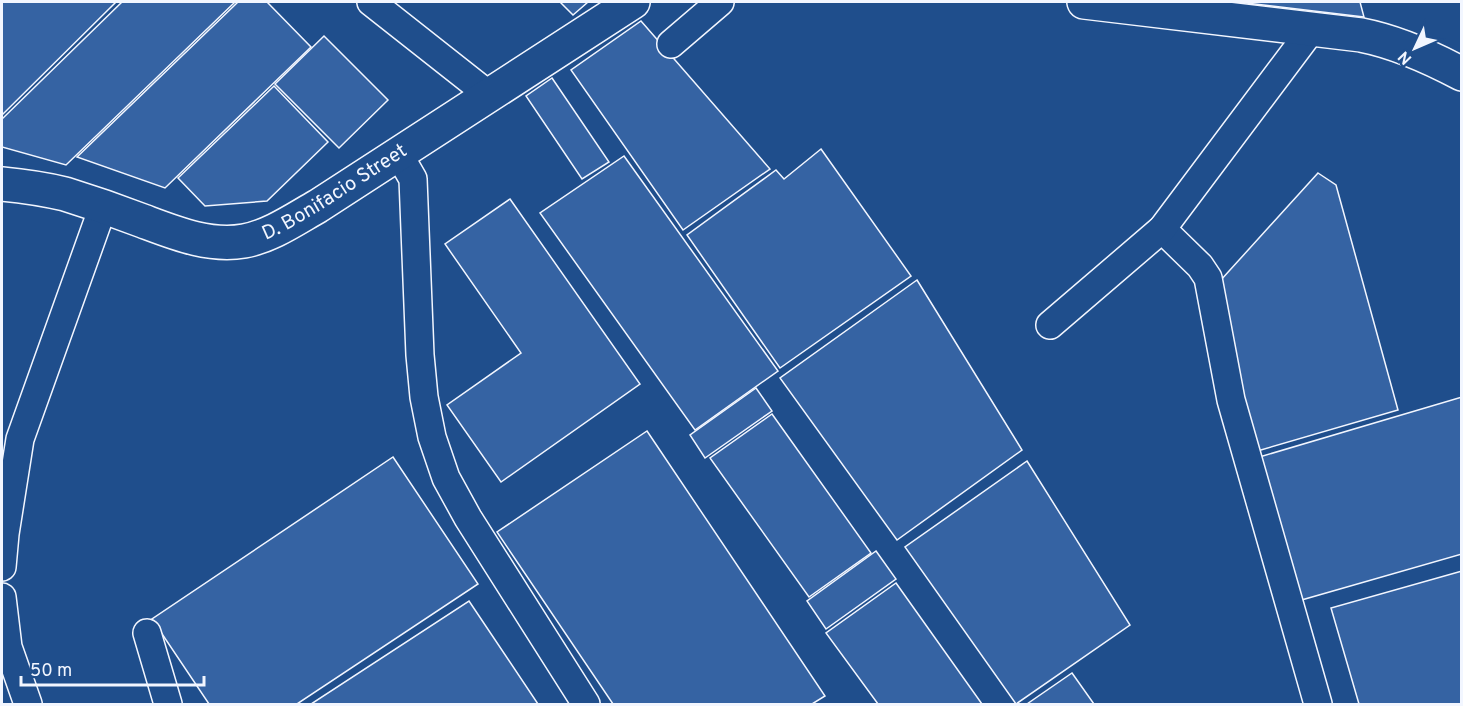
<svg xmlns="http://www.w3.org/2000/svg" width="1463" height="706" font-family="Overpass,sans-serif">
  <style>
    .building { fill: #3563a3; stroke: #f2f6ff; stroke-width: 1.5 }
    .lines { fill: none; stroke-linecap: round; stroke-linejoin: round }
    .minor-casing { stroke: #f2f6ff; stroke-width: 30 }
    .major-casing { stroke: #f2f6ff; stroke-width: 36 }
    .minor { stroke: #1f4e8c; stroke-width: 27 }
    .major { stroke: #1f4e8c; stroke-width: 33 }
    .labels { text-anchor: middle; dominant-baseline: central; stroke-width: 4.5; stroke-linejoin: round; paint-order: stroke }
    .street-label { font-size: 20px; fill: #f2f6ff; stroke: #1f4e8c }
  </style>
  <rect width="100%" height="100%" fill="#1f4e8c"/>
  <g class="building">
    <path d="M2 2H116L2 115Z"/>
    <path d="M122 2H235L66 165 2 147V119Z"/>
    <path d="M238 2H267L311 47 165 188 77 157Z"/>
    <path d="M560 2H588L573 15Z"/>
    <path d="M1238 2H1360L1364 17Z"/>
    <path d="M641 21 770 169 683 230 571 70Z"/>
    <path d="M324 36 388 100 339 148 275 84Z"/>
    <path d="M552 78 609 162 582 179 526 96Z"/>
    <path d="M274 86 328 142 267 201 205 206 178 178Z"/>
    <path d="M821 149 911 276 780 368 687 235 776 170 784 179Z"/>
    <path d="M624 156 778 371 695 430 540 213Z"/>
    <path d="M1318 173 1336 185 1398 410 1254 452 1220 281Z"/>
    <path d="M510 199 640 384 501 482 447 405 521 353 445 244Z"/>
    <path d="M917 280 1022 450 897 540 780 378Z"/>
    <path d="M756 388 772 411 705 458 690 435Z"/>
    <path d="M1462 397V554L1298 601 1256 458Z"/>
    <path d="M772 414 871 553 809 597 710 458Z"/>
    <path d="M647 431 825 696 812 704H613L497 532Z"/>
    <path d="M393 457 478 584 297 704H209L152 619Z"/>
    <path d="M1027 461 1130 625 1016 704 905 547Z"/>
    <path d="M876 551 896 579 826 629 807 601Z"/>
    <path d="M1462 571V704H1359L1331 608Z"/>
    <path d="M896 583 982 704H878L826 633Z"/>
    <path d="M469 601 538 704H311Z"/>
    <path d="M1072 673 1094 704H1027Z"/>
  </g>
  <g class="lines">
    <defs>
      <g id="minor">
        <path d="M371 2 489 95"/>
        <path d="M671 44 720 2"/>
        <path d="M398 153 413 179 420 355 424 397 432 437 446 478 468 518 586 704"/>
        <path d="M1162 229 1200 266 1208 278 1231 400 1318 704"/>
        <path d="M1050 325 1162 229 1312 29"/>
        <path d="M2 567 5 534 20 439 103 207"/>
        <path d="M2 597 8 647 28 704"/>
        <path d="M147 633 168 704"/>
      </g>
      <g id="major">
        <path d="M1084 2 1361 35C1397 42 1430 57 1462 74"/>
        <path id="s1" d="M2 184C23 186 44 189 65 194 91 202 117 211 143 221 175 233 209 247 244 241 271 236 295 219 318 206L633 2"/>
      </g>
    </defs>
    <use href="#minor" class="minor-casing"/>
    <use href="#major" class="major-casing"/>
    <use href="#minor" class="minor"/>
    <use href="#major" class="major"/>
  </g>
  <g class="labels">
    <g class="street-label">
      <text stroke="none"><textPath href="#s1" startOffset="354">D. Bonifacio Street</textPath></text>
    </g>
  </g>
  <rect width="1463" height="706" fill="none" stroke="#f2f6ff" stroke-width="6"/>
  <g transform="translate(1415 48) rotate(226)" stroke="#1f4e8c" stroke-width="4.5" paint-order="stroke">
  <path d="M0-4.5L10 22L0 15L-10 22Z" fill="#f2f6ff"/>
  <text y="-9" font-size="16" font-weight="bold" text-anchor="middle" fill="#f2f6ff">N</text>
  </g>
  <path d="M21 676v9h183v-9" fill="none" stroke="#f2f6ff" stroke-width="3"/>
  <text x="30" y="676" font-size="18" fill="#f2f6ff" stroke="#1f4e8c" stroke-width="4.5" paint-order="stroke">50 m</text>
</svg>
